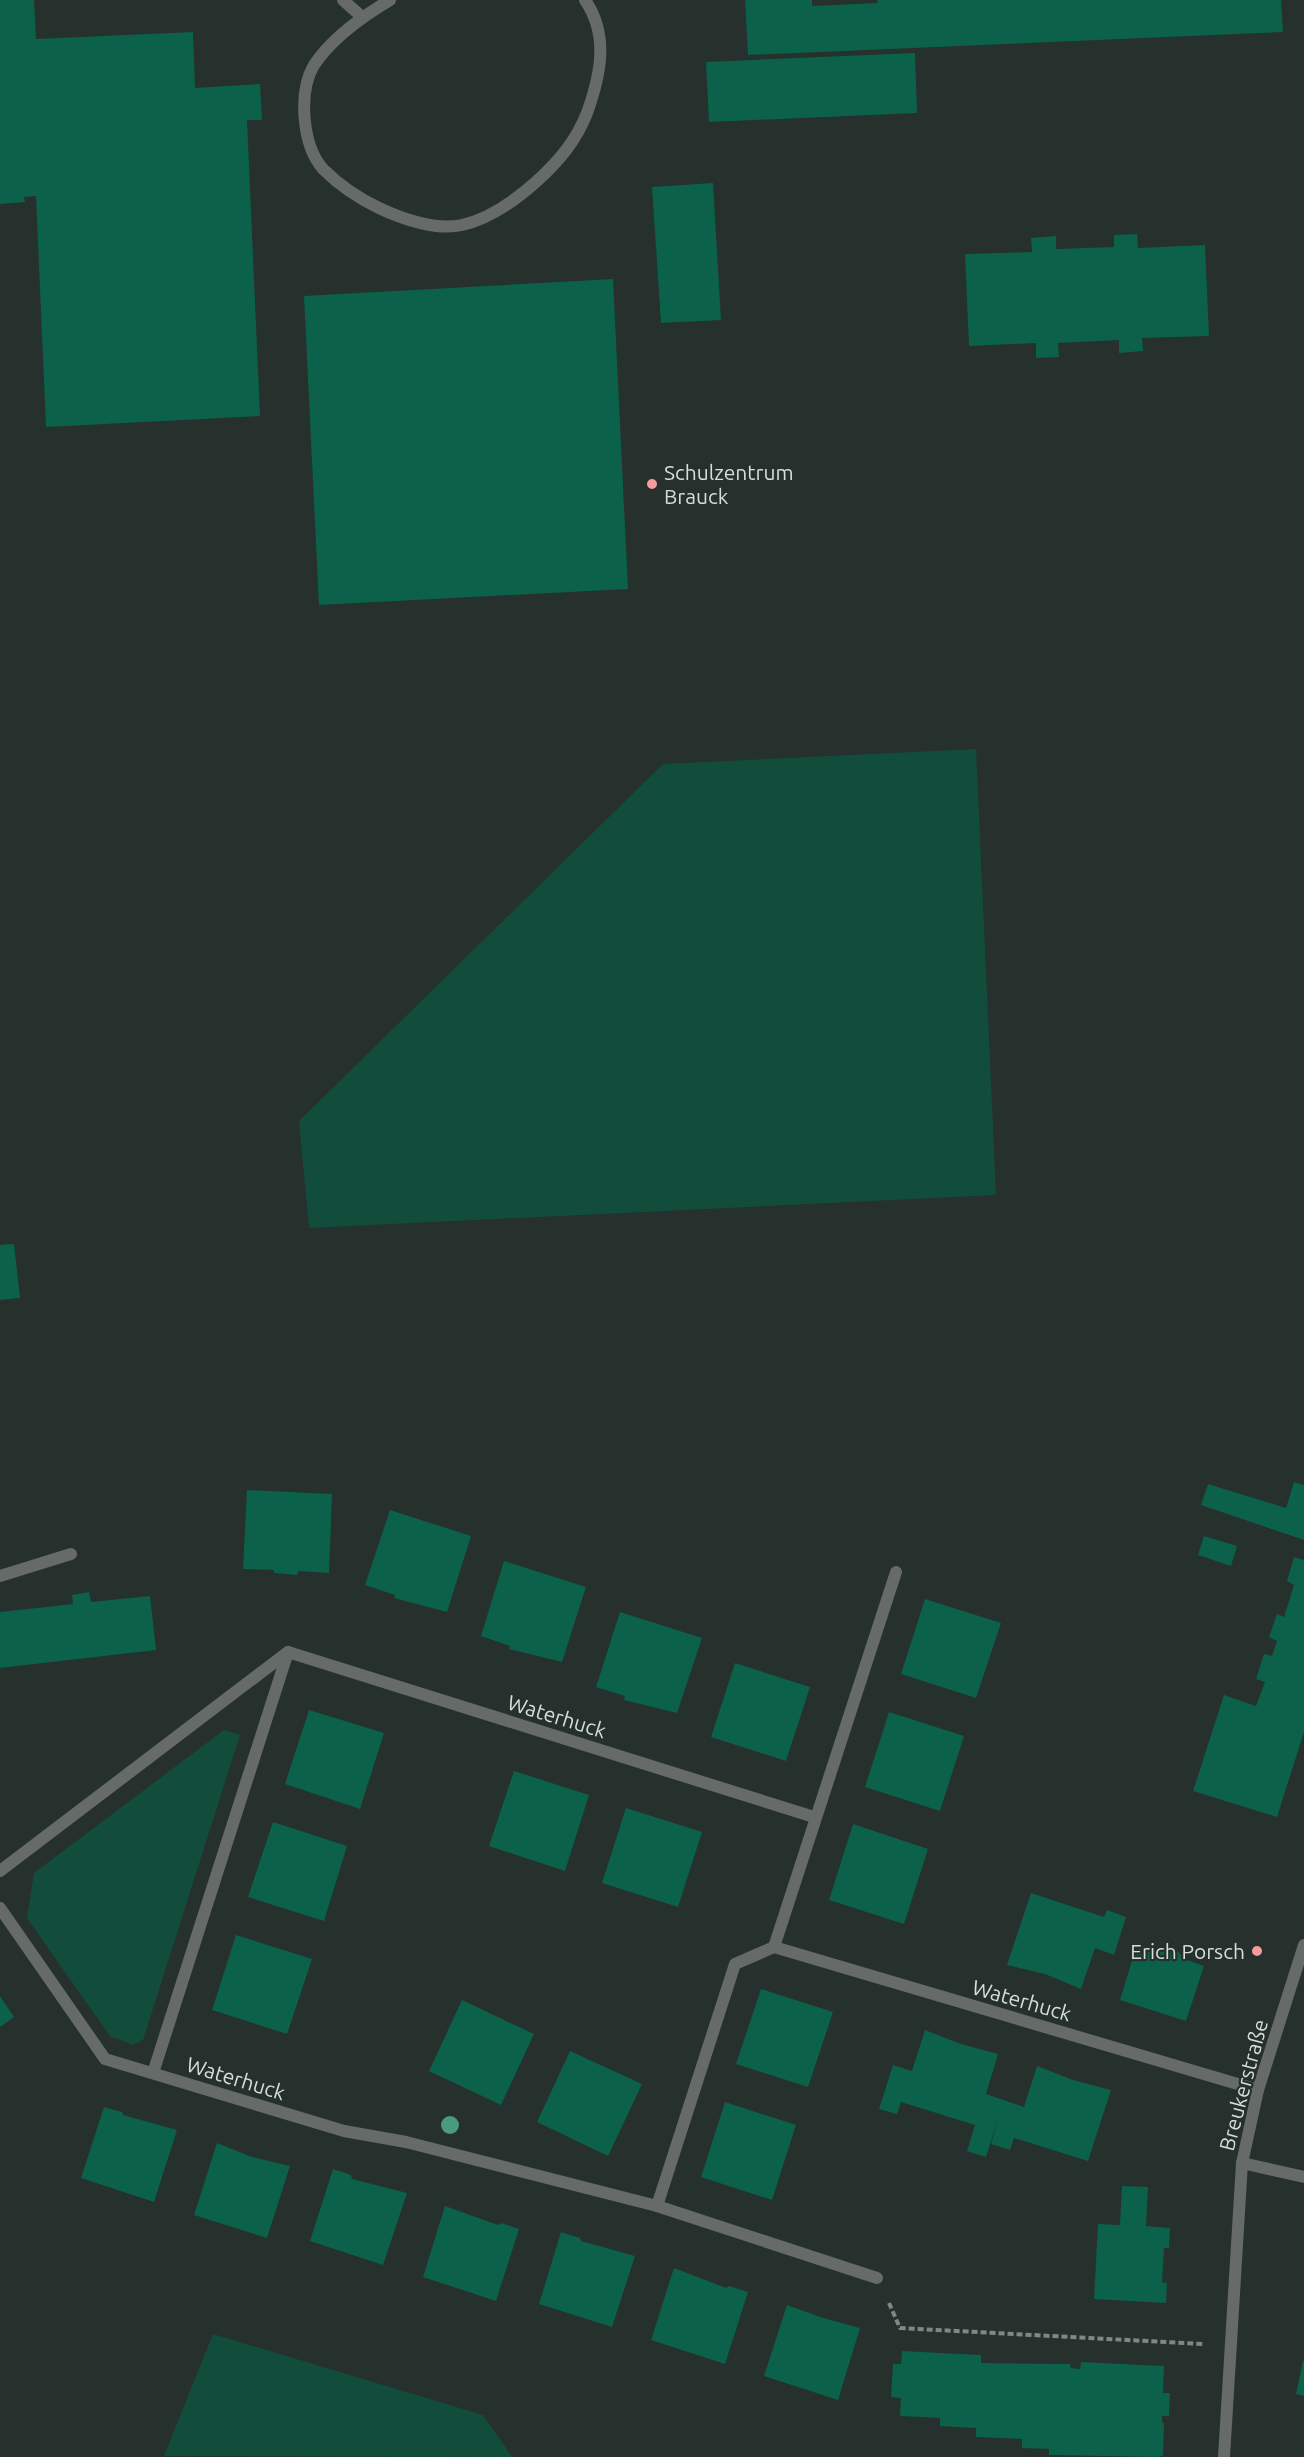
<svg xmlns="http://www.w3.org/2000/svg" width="1304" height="2457" font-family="Ubuntu,sans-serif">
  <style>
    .green { fill: #124d3b }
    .building { fill: #0b614a }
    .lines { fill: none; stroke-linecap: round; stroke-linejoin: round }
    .path { stroke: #808885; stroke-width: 4; stroke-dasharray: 6 3; stroke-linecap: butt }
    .service { stroke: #666b69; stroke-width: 12 }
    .minor { stroke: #666b69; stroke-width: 12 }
    .tree { fill: #4a9a7e }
    .poi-dot { fill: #f59b9d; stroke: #26302c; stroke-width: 2 }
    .labels { text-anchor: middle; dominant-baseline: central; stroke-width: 4.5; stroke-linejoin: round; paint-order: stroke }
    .poi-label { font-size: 21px; fill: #d6ddda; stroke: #26302c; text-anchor: start }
    .street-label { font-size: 21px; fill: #d6ddda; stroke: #26302c }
  </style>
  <rect width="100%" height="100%" fill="#26302c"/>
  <g class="green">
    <path d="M976 749 996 1195 309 1228 299 1121 663 764Z"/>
    <path d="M224 1730 240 1735 143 2040 133 2045 110 2036 27 1918 34 1873Z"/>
    <path d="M213 2334 483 2415 512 2457 164 2456Z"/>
  </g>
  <g class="building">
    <path d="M0 0H34L36 39 193 32 195 88 260 84 262 120H247L260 416 46 427 36 196 24 197 25 202 0 204Z"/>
    <path d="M745 0H812V6L878 3 877 0H1281L1283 32 748 55Z"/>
    <path d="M915 53 917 113 709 122 706 62Z"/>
    <path d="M713 183 721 320 661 323 652 187Z"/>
    <path d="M1137 234 1138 248 1205 245 1209 336 1142 338 1143 351 1119 353V340L1058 343 1059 357 1036 358V343L969 346 965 254 1032 252 1031 238 1056 236V249L1114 247V235Z"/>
    <path d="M613 279 628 589 319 605 304 296Z"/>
    <path d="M14 1244 20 1298 0 1300V1245Z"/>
    <path d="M1294 1482 1304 1485V1540L1201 1505 1208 1484 1286 1508Z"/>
    <path d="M247 1490 332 1494 329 1573 298 1571 297 1575 286 1574 274 1573V1570L243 1569Z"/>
    <path d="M390 1510 471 1536 447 1612 394 1598 395 1595 365 1585Z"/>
    <path d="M1204 1536 1237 1546 1231 1566 1198 1555Z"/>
    <path d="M1294 1557 1304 1560V1732L1277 1817 1193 1791 1224 1695 1256 1706 1265 1682 1256 1679 1264 1654 1272 1656 1277 1641 1269 1637 1277 1614 1284 1617 1294 1585 1287 1581Z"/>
    <path d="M504 1561 586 1587 562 1662 509 1649 510 1646 481 1636Z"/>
    <path d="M89 1592 91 1602 150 1596 156 1650 0 1668V1612L73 1604 72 1595Z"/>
    <path d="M925 1599 1001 1623 976 1698 901 1674Z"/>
    <path d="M620 1612 702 1638 677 1713 624 1700 625 1696 596 1687Z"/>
    <path d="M735 1663 810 1687 786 1761 711 1737Z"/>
    <path d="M309 1710 384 1733 360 1809 285 1784Z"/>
    <path d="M889 1712 964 1736 940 1811 865 1787Z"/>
    <path d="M514 1771 589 1795 565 1871 489 1846Z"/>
    <path d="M626 1808 702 1832 678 1907 602 1883Z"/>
    <path d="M273 1822 347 1846 324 1921 248 1897Z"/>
    <path d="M853 1824 928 1849 904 1924 829 1900Z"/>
    <path d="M1031 1893 1104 1917 1107 1910 1126 1917 1114 1955 1095 1948 1081 1989 1045 1974 1007 1965Z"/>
    <path d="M236 1935 312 1959 287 2034 212 2010Z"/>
    <path d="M1137 1944 1159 1951 1165 1948 1179 1952 1182 1958 1204 1966 1186 2021 1120 2000Z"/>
    <path d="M761 1989 833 2012 808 2087 736 2064Z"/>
    <path d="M0 1996 14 2017 0 2027Z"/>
    <path d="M462 2000 534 2034 501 2105 429 2071Z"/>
    <path d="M925 2030 961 2044 998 2054 986 2094 1024 2107 1037 2066 1073 2080 1111 2090 1088 2161 1014 2138 1010 2150 991 2144 999 2116 986 2157 967 2151 975 2125 901 2102 897 2114 879 2109 893 2065 912 2071Z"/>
    <path d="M570 2051 642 2084 608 2156 537 2122Z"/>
    <path d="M725 2102 796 2125 772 2200 701 2177Z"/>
    <path d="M104 2107 122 2112 123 2115 177 2130 154 2202 81 2178Z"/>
    <path d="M217 2143 252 2157 290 2166 267 2238 194 2215Z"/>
    <path d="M333 2169 351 2175 352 2179 407 2193 383 2265 310 2241Z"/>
    <path d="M1122 2186 1148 2187 1146 2226 1170 2228 1169 2248H1164L1162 2282 1167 2283 1166 2303 1094 2299 1098 2224 1120 2225Z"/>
    <path d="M445 2206 498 2225 501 2223 519 2229 496 2301 423 2277Z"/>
    <path d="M561 2232 580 2238 581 2241 635 2256 612 2327 539 2304Z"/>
    <path d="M674 2268 726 2288 729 2286 748 2292 725 2364 651 2340Z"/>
    <path d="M787 2305 823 2318 860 2328 838 2400 764 2376Z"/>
    <path d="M902 2351 981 2355V2363L1070 2364 1071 2368 1080 2369 1081 2362 1164 2366 1163 2393H1170L1169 2416H1162V2423H1164L1163 2455 1160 2457 1049 2455V2449L1022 2448V2439L976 2437V2428L940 2426V2418L900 2416 901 2398 891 2397 893 2364H901Z"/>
    <path d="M1303 2361H1304V2396L1296 2394Z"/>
  </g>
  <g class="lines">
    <path class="path" d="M889 2303 900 2328 1203 2344"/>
    <g class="service">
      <path d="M343 0 362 17"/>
      <path d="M390 0C363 16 332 38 314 65 298 92 302 145 323 169 339 185 358 198 379 208 402 219 437 231 462 225 489 219 517 199 537 181 559 161 576 141 587 113 601 74 609 35 585 0"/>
      <path d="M0 1576 71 1554"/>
    </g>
    <g class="minor">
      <path d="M0 1871 288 1652 814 1817"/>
      <path d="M0 1908 105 2059 344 2131 406 2142 657 2206 735 1964 774 1947 1258 2090"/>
      <path d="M774 1947 896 1572"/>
      <path d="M153 2073 288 1652"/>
      <path d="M1242 2163 1304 2177"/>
      <path d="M657 2206 877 2278"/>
      <path d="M1224 2457 1242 2163 1258 2090 1304 1945"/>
    </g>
  </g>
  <circle class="tree" cx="450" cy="2125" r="9"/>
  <g class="poi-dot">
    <circle cx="652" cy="484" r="6"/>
    <circle cx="1257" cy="1951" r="6"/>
  </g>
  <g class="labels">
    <g class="poi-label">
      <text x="664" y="472">Schulzentrum<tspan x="664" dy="24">Brauck</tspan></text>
      <text x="1245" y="1951" text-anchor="end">Erich Porsch</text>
    </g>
    <g class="street-label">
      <text transform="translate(557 1716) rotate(17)">Waterhuck</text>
      <text transform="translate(1022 2000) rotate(16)">Waterhuck</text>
      <text transform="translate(236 2078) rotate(17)">Waterhuck</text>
      <text transform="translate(1243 2085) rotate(-75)">Breukerstraße</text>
    </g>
  </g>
</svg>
